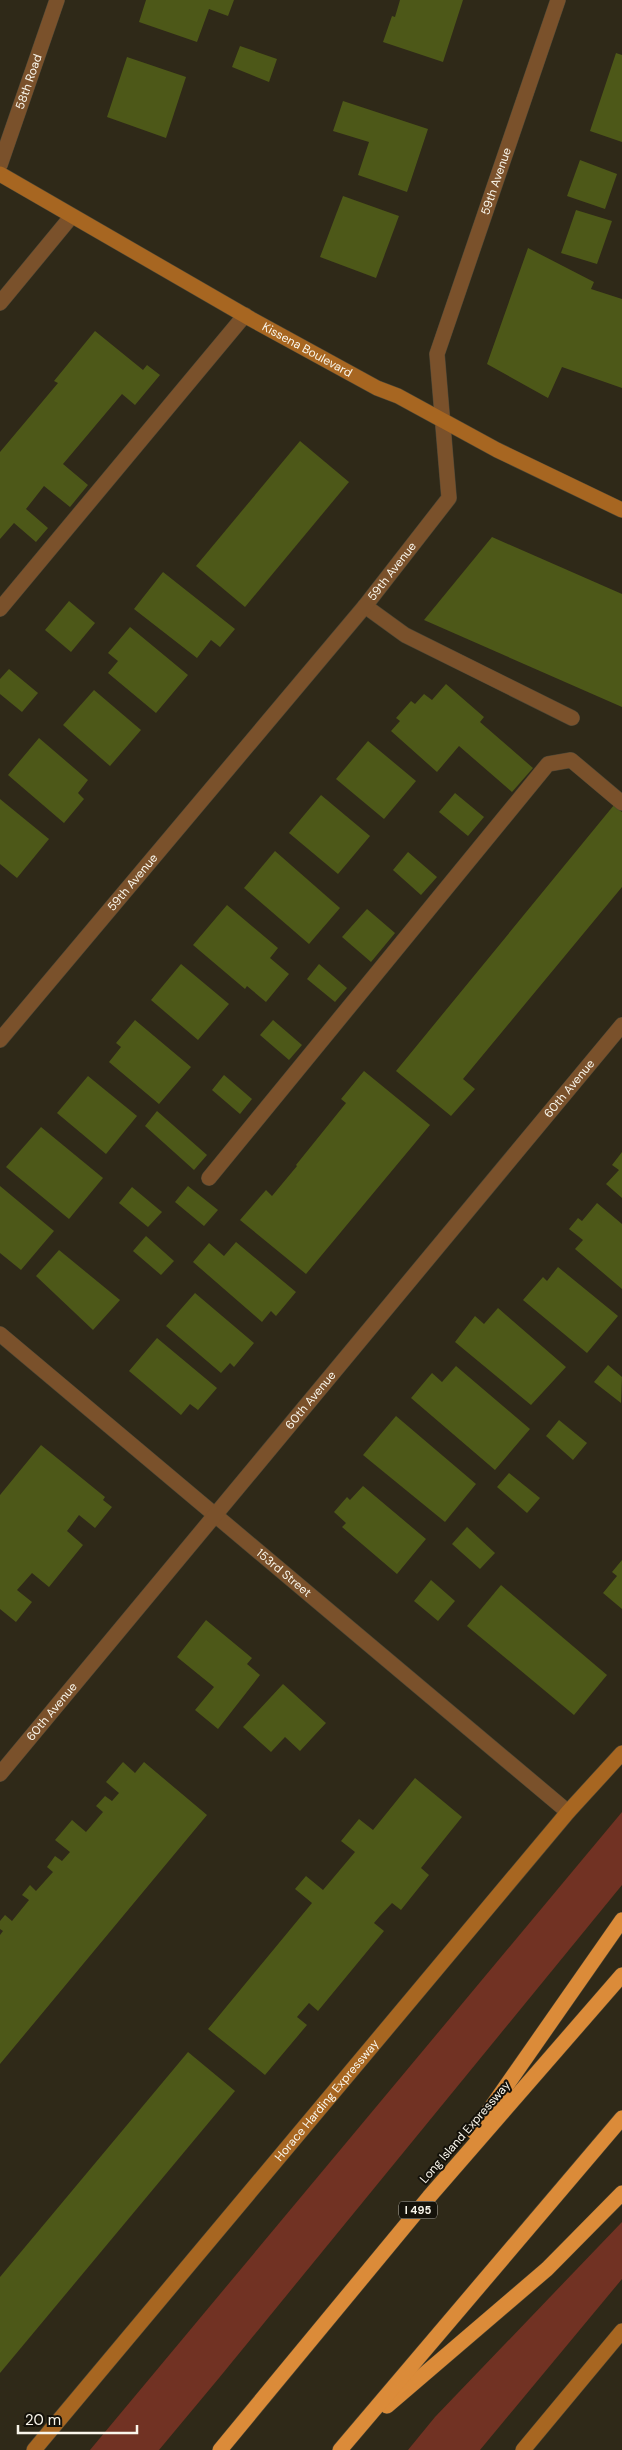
<svg xmlns="http://www.w3.org/2000/svg" width="622" height="2450" font-family="'DM Sans',sans-serif">
  <style>
    .green { fill: #713223 }
    .building { fill: #4d5818 }
    .lines { fill: none; stroke-linecap: round; stroke-linejoin: round }
    .service-casing { stroke: #4b4635; stroke-width: 16 }
    .minor-casing { stroke: #4b4635; stroke-width: 16 }
    .secondary-casing { stroke: #4b4635; stroke-width: 16 }
    .motorway-casing { stroke: #4b4635; stroke-width: 16 }
    .service { stroke: #7a512b; stroke-width: 15 }
    .minor { stroke: #7a512b; stroke-width: 15 }
    .secondary { stroke: #a76621; stroke-width: 15 }
    .motorway { stroke: #db8b39; stroke-width: 15 }
    .labels { text-anchor: middle; dominant-baseline: central; stroke-width: 4; stroke-linejoin: round; paint-order: stroke }
    .shield { fill: #15120a; stroke: #b5b1a7; stroke-width: 1 }
    .shield-label { font-size: 11px; font-weight: bold; fill: #f9f5ea }
    .street-label { font-size: 12px; fill: #f9f5ea; stroke: #15120a }
  </style>
  <rect width="100%" height="100%" fill="#2f2918"/>
  <g class="green">
    <path d="M622 1812V1885L219 2378 159 2450H90Z"/>
    <path d="M622 2222V2279L480 2450H408L435 2417Z"/>
  </g>
  <g class="building">
    <path d="M146 0H234L228 16 209 9 197 42 139 22Z"/>
    <path d="M400 0H463L443 62 383 42 392 16 395 17Z"/>
    <path d="M240 46 277 59 269 82 232 67Z"/>
    <path d="M616 53 622 55V142L590 131Z"/>
    <path d="M127 57 186 77 166 138 107 117Z"/>
    <path d="M343 101 428 129 407 192 358 175 369 142 333 131Z"/>
    <path d="M580 160 617 174 605 209 567 196Z"/>
    <path d="M343 196 399 216 376 278 320 257Z"/>
    <path d="M576 210 612 221 597 264 561 253Z"/>
    <path d="M528 248 594 282 591 289 622 299V388L562 367 548 398 487 364Z"/>
    <path d="M95 331 143 370 147 365 160 375 135 405 122 394 63 464 88 485 70 507 44 486 26 509 48 528 36 542 14 523 0 539V452L58 383 54 381Z"/>
    <path d="M300 441 349 482 245 607 196 566Z"/>
    <path d="M492 537 622 594V707L424 620Z"/>
    <path d="M163 572 235 629 220 647 211 640 197 658 134 609Z"/>
    <path d="M69 601 95 623 71 652 45 630Z"/>
    <path d="M130 627 188 675 156 713 108 673 118 661 108 653Z"/>
    <path d="M9 669 38 693 22 712 0 694V679Z"/>
    <path d="M446 684 484 717 480 722 533 768 512 792 459 746 437 772 391 731 400 721 396 718 411 701 415 704 424 694 432 700Z"/>
    <path d="M94 690 141 730 110 766 63 725Z"/>
    <path d="M39 738 88 780 78 793 84 799 64 823 8 775Z"/>
    <path d="M368 741 416 781 384 819 336 779Z"/>
    <path d="M455 793 484 817 468 836 439 812Z"/>
    <path d="M321 795 370 836 338 874 289 833Z"/>
    <path d="M0 799 49 839 17 878 0 864Z"/>
    <path d="M614 805 622 812V887L463 1079 475 1089 451 1116 396 1071Z"/>
    <path d="M275 851 340 908 309 944 244 888Z"/>
    <path d="M408 852 437 877 421 895 393 870Z"/>
    <path d="M227 905 278 948 270 958 289 974 266 1002 247 986 245 989 193 945Z"/>
    <path d="M367 909 395 933 371 962 342 937Z"/>
    <path d="M181 964 229 1004 198 1040 151 1000Z"/>
    <path d="M319 964 347 988 335 1002 307 979Z"/>
    <path d="M135 1020 191 1067 159 1104 109 1062 121 1047 116 1043Z"/>
    <path d="M273 1020 302 1045 289 1060 260 1035Z"/>
    <path d="M364 1071 430 1125 306 1274 240 1220 266 1190 272 1196 297 1166 296 1165 346 1103 341 1099Z"/>
    <path d="M224 1075 252 1099 240 1114 212 1090Z"/>
    <path d="M88 1076 137 1116 106 1154 57 1113Z"/>
    <path d="M157 1111 207 1155 194 1170 145 1126Z"/>
    <path d="M41 1127 103 1178 69 1219 6 1167Z"/>
    <path d="M622 1152V1198L606 1184 619 1170 612 1165Z"/>
    <path d="M0 1186 54 1231 21 1270 0 1253Z"/>
    <path d="M188 1186 218 1210 204 1226 175 1202Z"/>
    <path d="M132 1187 162 1212 148 1227 119 1203Z"/>
    <path d="M597 1203 622 1224V1289L575 1249 583 1240 569 1229 578 1218 582 1221Z"/>
    <path d="M146 1236 174 1261 161 1275 133 1251Z"/>
    <path d="M236 1242 296 1292 276 1316 271 1311 262 1322 193 1262 209 1243 224 1256Z"/>
    <path d="M59 1250 120 1300 93 1330 36 1276Z"/>
    <path d="M558 1267 618 1316 587 1353 523 1300 543 1277 547 1281Z"/>
    <path d="M195 1293 254 1343 234 1367 230 1363 221 1373 166 1326Z"/>
    <path d="M498 1308 566 1367 531 1405 455 1342 475 1316 484 1324Z"/>
    <path d="M157 1338 217 1388 198 1410 190 1404 181 1415 129 1371Z"/>
    <path d="M608 1365 622 1377 621 1403 594 1382Z"/>
    <path d="M456 1366 530 1429 495 1470 411 1398 432 1373 442 1382Z"/>
    <path d="M396 1416 476 1484 445 1522 363 1455Z"/>
    <path d="M559 1420 587 1443 573 1460 546 1436Z"/>
    <path d="M41 1445 105 1497 103 1500 112 1507 95 1528 79 1515 67 1531 83 1545 49 1587 32 1573 17 1590 32 1602 16 1622 0 1609V1495Z"/>
    <path d="M509 1473 540 1498 527 1513 497 1487Z"/>
    <path d="M363 1486 426 1539 397 1574 342 1527 346 1523 334 1512 347 1497 350 1500Z"/>
    <path d="M467 1527 495 1553 480 1569 452 1544Z"/>
    <path d="M622 1560V1609L603 1593 617 1576 612 1572Z"/>
    <path d="M431 1580 455 1601 438 1621 414 1601Z"/>
    <path d="M501 1585 607 1675 574 1715 467 1626Z"/>
    <path d="M206 1620 252 1658 247 1664 260 1675 218 1729 195 1710 214 1687 177 1657Z"/>
    <path d="M283 1684 326 1723 300 1751 285 1737 271 1752 243 1727Z"/>
    <path d="M123 1762 135 1773 144 1762 207 1815 0 2064V1935L3 1931 0 1929V1921L5 1915 12 1921 29 1900 22 1895 30 1885 36 1891 53 1872 47 1867 55 1856 62 1861 70 1852 55 1840 72 1820 86 1832 103 1812 96 1806 105 1796 112 1801 119 1793 106 1782Z"/>
    <path d="M415 1778 462 1817 421 1868 429 1875 401 1910 392 1903 380 1916 374 1923 384 1931 318 2011 309 2003 297 2017 307 2025 265 2075 208 2029 312 1903 295 1889 306 1876 323 1890 355 1852 341 1841 359 1819 373 1830Z"/>
    <path d="M188 2052 235 2091 0 2373V2277Z"/>
  </g>
  <g class="lines">
    <defs>
      <g id="service">
        <path d="M365 606 405 635 572 718"/>
        <path d="M0 609 245 315"/>
        <path d="M209 1178 548 764 571 760 622 803"/>
      </g>
      <g id="minor">
        <path id="s1" d="M0 165 57 0"/>
        <path d="M0 303 71 217"/>
        <path id="s2" d="M0 1040 365 606 449 498 437 354 558 0"/>
        <path id="s3" d="M0 1334 568 1812"/>
        <path id="s4" d="M0 1774 622 1025"/>
      </g>
      <g id="secondary">
        <path id="s5" d="M0 174 251 319 377 388 398 396 497 450 622 510"/>
        <path id="s6" d="M34 2450 568 1812 622 1753"/>
        <path d="M523 2450 622 2331"/>
      </g>
      <g id="motorway">
        <path d="M474 2132 622 1920"/>
        <path d="M387 2406 547 2269 622 2193"/>
        <path d="M220 2450 429 2197 622 1975"/>
        <path d="M340 2450 622 2118"/>
      </g>
    </defs>
    <use href="#service" class="service-casing"/>
    <use href="#minor" class="minor-casing"/>
    <use href="#secondary" class="secondary-casing"/>
    <use href="#motorway" class="motorway-casing"/>
    <use href="#service" class="service"/>
    <use href="#minor" class="minor"/>
    <use href="#secondary" class="secondary"/>
    <use href="#motorway" class="motorway"/>
  </g>
  <g class="labels">
    <rect class="shield" x="399" y="2201.5" width="38" height="17" rx="4"/>
    <g class="shield-label">
      <text x="418" y="2210">I 495</text>
    </g>
    <g class="street-label">
      <text stroke="none"><textPath href="#s1" startOffset="88">58th Road</textPath></text>
      <text stroke="none"><textPath href="#s2" startOffset="1031">59th Avenue</textPath></text>
      <text stroke="none"><textPath href="#s5" startOffset="354">Kissena Boulevard</textPath></text>
      <text stroke="none"><textPath href="#s2" startOffset="611">59th Avenue</textPath></text>
      <text stroke="none"><textPath href="#s2" startOffset="206">59th Avenue</textPath></text>
      <text stroke="none"><textPath href="#s4" startOffset="891">60th Avenue</textPath></text>
      <text stroke="none"><textPath href="#s4" startOffset="486">60th Avenue</textPath></text>
      <text stroke="none"><textPath href="#s3" startOffset="371">153rd Street</textPath></text>
      <text stroke="none"><textPath href="#s4" startOffset="81">60th Avenue</textPath></text>
      <text stroke="none"><textPath href="#s6" startOffset="456">Horace Harding Expressway</textPath></text>
      <text transform="translate(465 2132) rotate(-49)">Long Island Expressway</text>
    </g>
  </g>
  <path d="M18 2425v8h119v-8" fill="none" stroke="#f9f5ea" stroke-width="2.5"/>
  <text x="25" y="2425" font-size="15" fill="#f9f5ea" stroke="#15120a" stroke-width="4" paint-order="stroke">20 m</text>
</svg>
